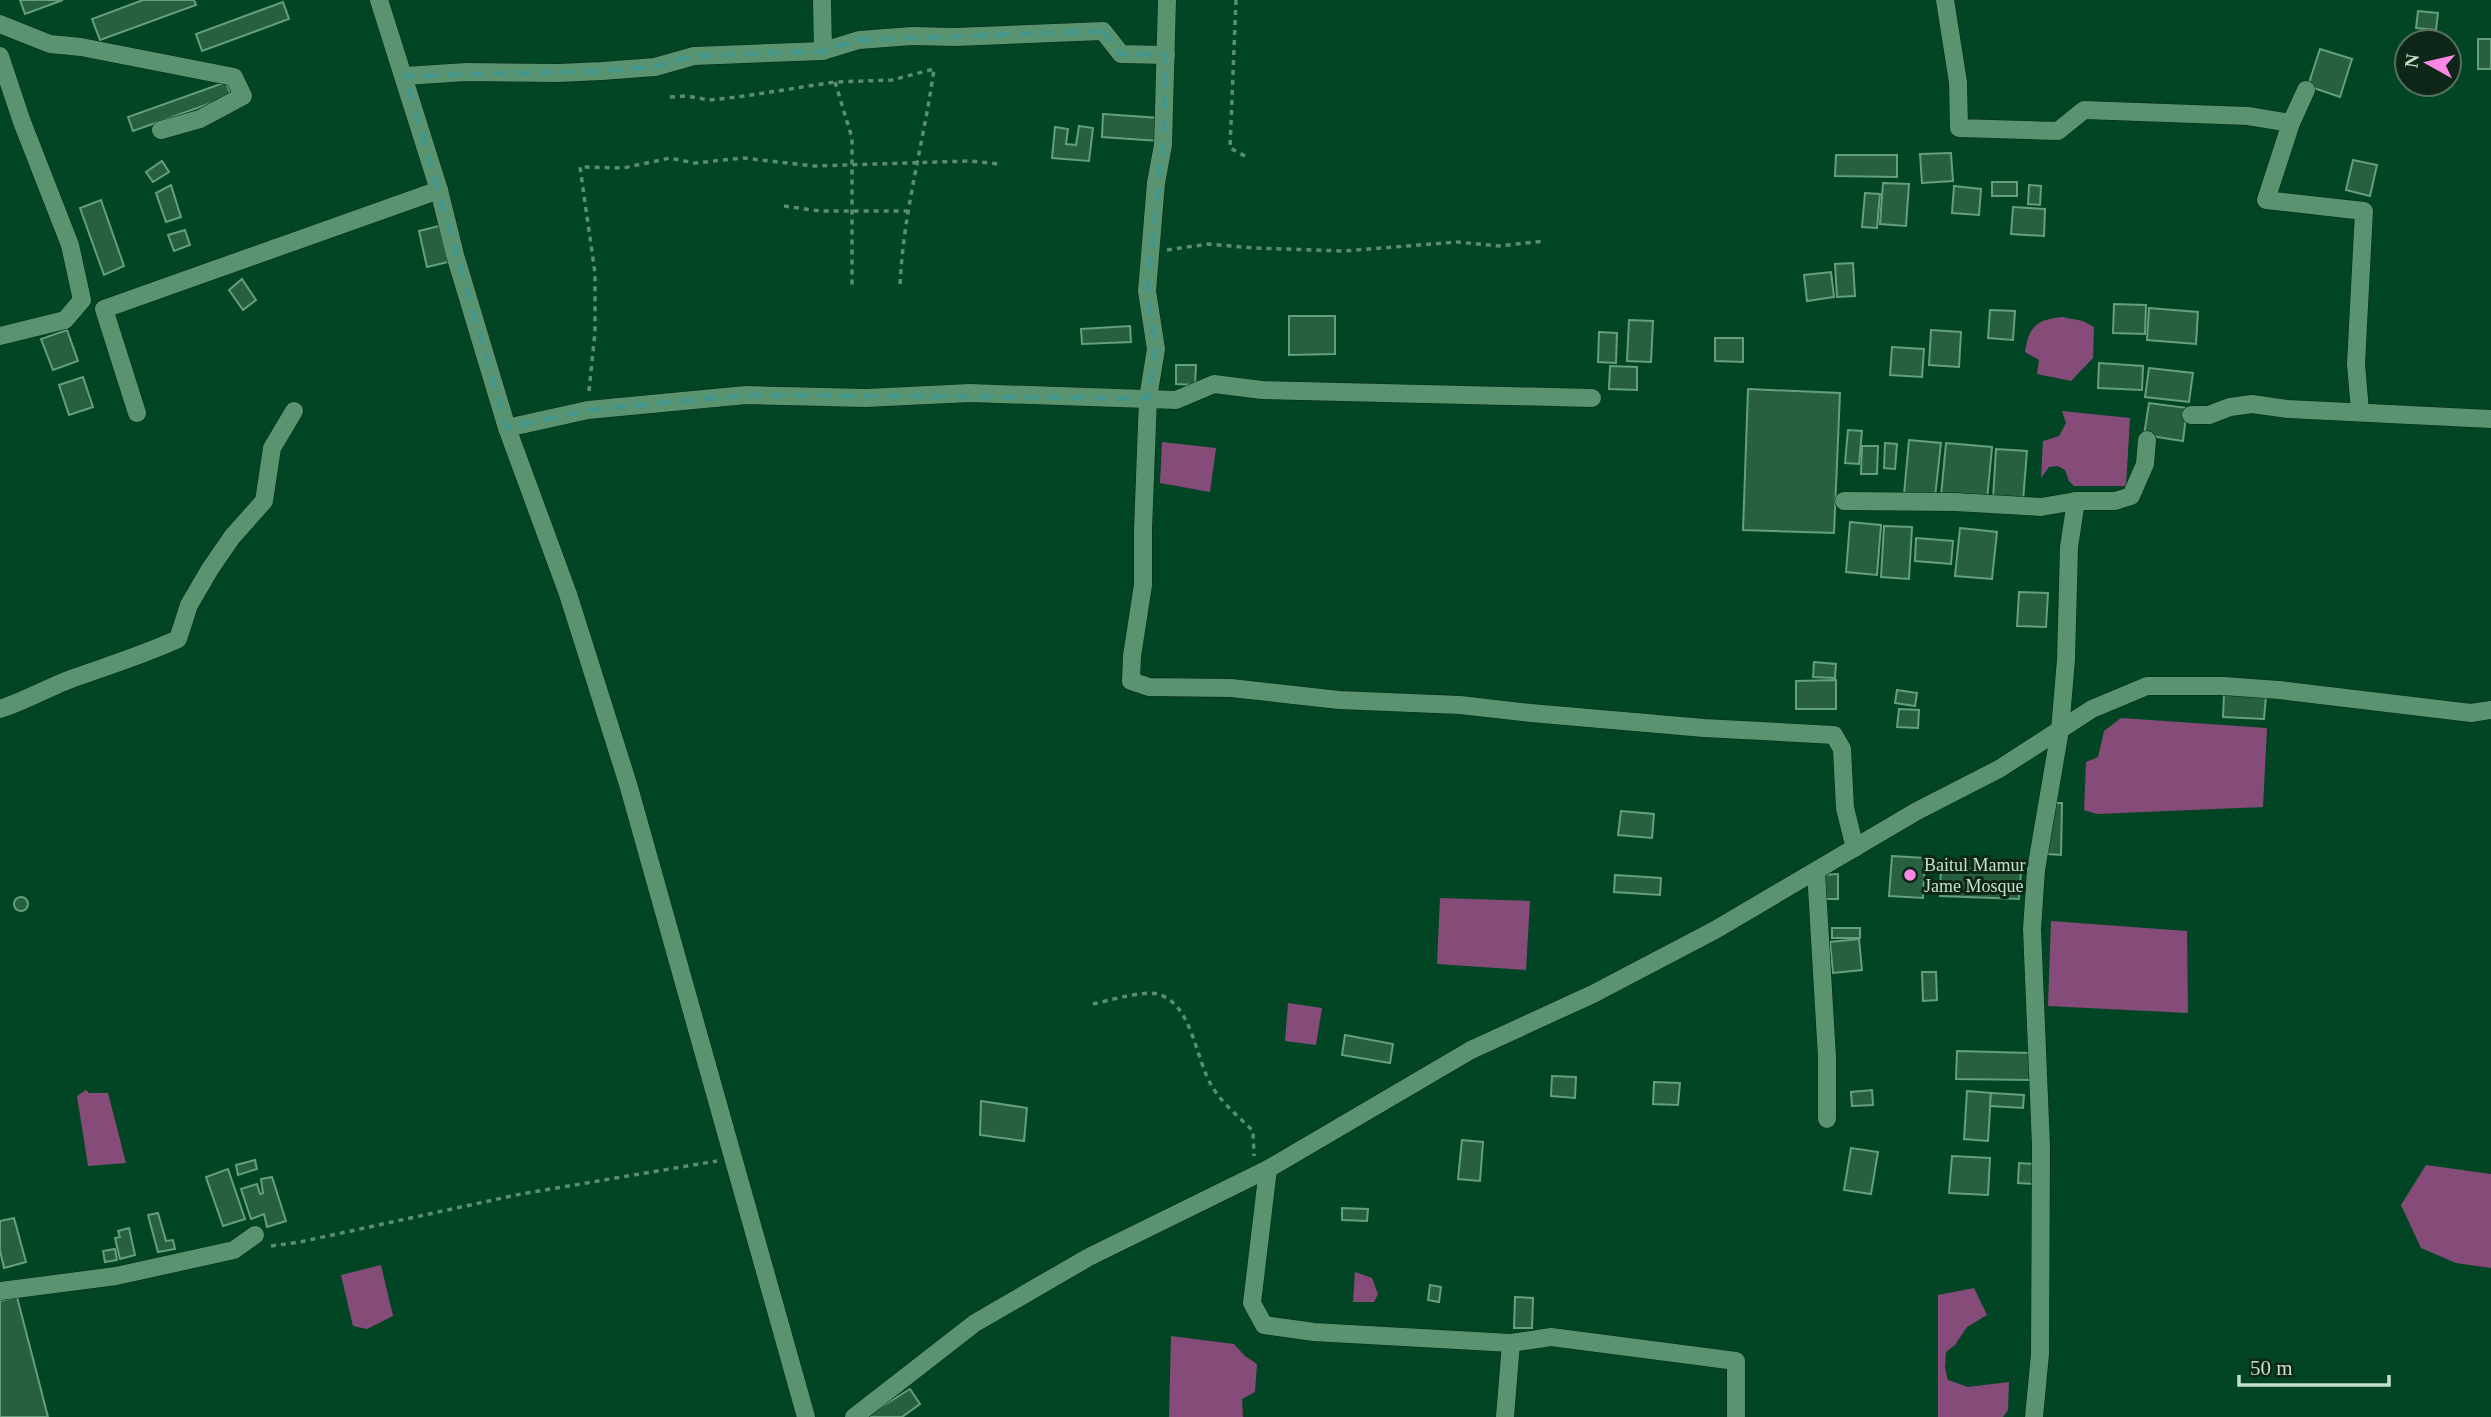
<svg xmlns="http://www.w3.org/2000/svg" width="2491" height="1417" font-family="Georgia,serif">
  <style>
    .water { fill: #854c79 }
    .building { fill: #26603f; stroke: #659f7b; stroke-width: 2 }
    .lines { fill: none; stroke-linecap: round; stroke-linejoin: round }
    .minor-casing { stroke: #072715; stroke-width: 19 }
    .path { stroke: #5b8d72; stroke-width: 3.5; stroke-dasharray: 5 5; stroke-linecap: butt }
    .minor { stroke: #5a936f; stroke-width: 18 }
    .marked { fill: none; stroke: #45968a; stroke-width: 5; stroke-dasharray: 14 9; stroke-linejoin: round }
    .poi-dot { fill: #fc86e3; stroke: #0d2617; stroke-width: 2.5 }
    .labels { text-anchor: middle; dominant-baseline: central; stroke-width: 6; stroke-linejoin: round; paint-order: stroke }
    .poi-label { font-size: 18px; fill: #c3e0cc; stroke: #0d2617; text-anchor: start }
  </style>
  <rect width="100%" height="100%" fill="#024525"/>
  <g class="water">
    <path d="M2062 317 2083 321 2094 327 2093 358 2071 381 2037 374 2039 360 2025 352C2029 326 2036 320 2062 317Z"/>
    <path d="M2062 411 2130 418 2126 486H2074L2069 481 2065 470 2058 466 2049 467 2041 478 2043 441 2059 436 2066 423Z"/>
    <path d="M1162 442 1216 448 1210 492 1160 483Z"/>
    <path d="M2121 718 2267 728 2263 807 2097 814 2084 810 2086 762 2098 757 2104 731Z"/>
    <path d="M1440 898 1530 901 1526 970 1437 964Z"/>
    <path d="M2051 921 2187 931 2188 1013 2048 1006Z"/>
    <path d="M1288 1003 1322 1008 1316 1045 1285 1041Z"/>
    <path d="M86 1090 89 1093H108L126 1163 88 1166 77 1096Z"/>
    <path d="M2426 1165 2491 1174V1268L2456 1263 2421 1248 2401 1205Z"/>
    <path d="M381 1265 393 1316 367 1329 353 1326 341 1275Z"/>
    <path d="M1355 1272 1372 1278 1378 1294 1374 1302H1353Z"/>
    <path d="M1974 1288 1987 1315 1967 1327 1955 1345 1946 1352 1945 1368 1948 1380 1968 1387 2009 1382 2008 1410 2003 1417H1938V1295Z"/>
    <path d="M1171 1336 1234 1344 1245 1356 1257 1364 1255 1392 1242 1399 1243 1417H1169Z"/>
  </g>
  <g class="building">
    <path d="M20 0H63L25 14Z"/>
    <path d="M143 0H194L196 5 100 40 92 19Z"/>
    <path d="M283 2 289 19 202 51 196 34Z"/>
    <path d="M2418 11 2438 13 2436 30 2416 28Z"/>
    <rect x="2478" y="39" width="13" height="30"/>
    <path d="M2320 49 2352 59 2340 97 2308 86Z"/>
    <path d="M226 82 231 96 133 131 128 117Z"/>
    <path d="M1103 114 1160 118 1159 141 1102 137Z"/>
    <path d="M1079 126 1093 128 1089 161 1052 158 1055 127 1068 129 1066 144 1076 145Z"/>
    <path d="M1951 153 1953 181 1922 183 1920 154Z"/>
    <path d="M1836 155H1897V177L1835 176Z"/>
    <path d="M2353 160 2377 165 2370 196 2346 190Z"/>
    <path d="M162 161 169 172 153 182 146 172Z"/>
    <rect x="1992" y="182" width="25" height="14"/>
    <path d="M1883 183 1909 184 1906 226 1880 224Z"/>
    <path d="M171 185 181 217 166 222 156 193Z"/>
    <path d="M2029 185 2041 186 2040 205 2028 204Z"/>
    <path d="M1954 186 1981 189 1979 215 1952 213Z"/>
    <path d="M1865 193 1880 194 1877 228 1862 227Z"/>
    <path d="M101 200 124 266 104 275 80 208Z"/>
    <path d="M2013 207 2045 209 2044 236 2011 234Z"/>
    <path d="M439 226 448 262 427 267 419 231Z"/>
    <path d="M185 230 190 245 174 251 168 235Z"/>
    <path d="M1853 263 1855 296 1837 297 1835 264Z"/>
    <path d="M1831 272 1834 297 1807 301 1804 275Z"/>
    <path d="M242 279 256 300 243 310 229 290Z"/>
    <path d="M2114 304 2146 305 2145 334 2113 333Z"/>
    <path d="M2149 308 2198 312 2196 344 2147 340Z"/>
    <path d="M1990 310 2015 311 2013 340 1988 338Z"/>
    <path d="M1289 316H1335V354L1289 355Z"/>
    <path d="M1629 320 1653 321 1651 362 1627 361Z"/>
    <path d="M1130 326 1131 342 1082 344 1081 329Z"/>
    <path d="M67 330 78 361 53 370 41 339Z"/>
    <path d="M1931 330 1961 332 1959 367 1929 365Z"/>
    <path d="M1599 332 1617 333 1616 363 1598 362Z"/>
    <path d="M1715 338H1743V362L1715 361Z"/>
    <path d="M1892 347 1924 349 1922 377 1890 375Z"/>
    <path d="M2099 363 2143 366 2142 390 2098 388Z"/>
    <path d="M1176 365H1196L1195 385 1176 384Z"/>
    <path d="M1610 366 1637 367V390L1609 389Z"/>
    <path d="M2149 368 2193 373 2189 402 2145 397Z"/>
    <path d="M83 377 93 407 69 415 59 385Z"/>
    <path d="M1748 389 1840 393 1834 533 1743 530Z"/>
    <path d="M2149 403 2187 408 2183 441 2144 435Z"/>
    <path d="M1848 430 1862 431 1859 464 1845 463Z"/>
    <path d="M1909 440 1941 443 1935 497 1904 494Z"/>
    <path d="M1885 443 1897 444 1895 469 1884 468Z"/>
    <path d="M1946 443 1992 447 1987 500 1941 496Z"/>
    <path d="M1862 446H1878L1877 474H1861Z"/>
    <path d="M1996 449 2027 451 2023 501 1993 499Z"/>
    <path d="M1850 522 1881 525 1877 575 1846 572Z"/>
    <path d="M1884 526 1912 527 1909 579 1881 577Z"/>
    <path d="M1960 528 1997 532 1992 579 1955 576Z"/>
    <path d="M1916 538 1953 541 1951 564 1915 561Z"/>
    <path d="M2019 592 2048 593 2046 627 2017 626Z"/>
    <path d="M1814 662 1836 664 1835 678 1813 677Z"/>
    <path d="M1836 680V709H1796V681Z"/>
    <path d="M1897 690 1917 693 1915 706 1895 703Z"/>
    <path d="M2224 694 2266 696 2264 719 2223 717Z"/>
    <path d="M1899 709 1919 710 1918 728 1897 727Z"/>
    <path d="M2050 803H2062L2061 855 2048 854Z"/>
    <path d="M1621 811 1654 814 1652 838 1618 835Z"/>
    <path d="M1892 856 1925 858 1923 898 1889 896Z"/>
    <path d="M1941 868 2021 871 2019 899 1940 896Z"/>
    <path d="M1838 874V899H1823L1822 875Z"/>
    <path d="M1615 875 1661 878 1660 895 1614 892Z"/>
    <circle cx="21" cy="904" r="7"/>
    <rect x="1832" y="928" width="28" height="10"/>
    <path d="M1859 939 1862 970 1833 973 1830 942Z"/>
    <path d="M1922 972H1936L1937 1000 1923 1001Z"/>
    <path d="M1345 1035 1393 1044 1390 1063 1342 1055Z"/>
    <path d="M1957 1051 2031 1053 2030 1080 1956 1079Z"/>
    <path d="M1552 1076 1576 1077 1575 1098 1551 1096Z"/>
    <path d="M1654 1082 1680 1083 1678 1105 1653 1104Z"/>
    <path d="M1872 1090 1873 1105 1852 1106 1851 1092Z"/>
    <path d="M1967 1091 1991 1093 1988 1141 1964 1139Z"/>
    <path d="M1991 1093 2024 1095 2023 1108 1990 1106Z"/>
    <path d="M981 1101 1027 1108 1024 1141 980 1135Z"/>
    <path d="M1462 1140 1483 1142 1480 1181 1458 1179Z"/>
    <path d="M1851 1148 1878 1152 1871 1194 1844 1190Z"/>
    <path d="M1952 1156 1990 1158 1988 1195 1949 1193Z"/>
    <path d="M255 1160 257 1169 238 1175 236 1165Z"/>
    <path d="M2019 1163 2035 1164 2034 1184 2018 1183Z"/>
    <path d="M228 1169 245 1219 223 1226 206 1177Z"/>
    <path d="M272 1177 286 1221 267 1227 264 1214 251 1219 241 1189 257 1184 260 1194 263 1193 261 1179Z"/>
    <path d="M1342 1208 1368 1209 1367 1221 1342 1220Z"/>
    <path d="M158 1213 166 1241 173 1240 175 1249 158 1252 148 1215Z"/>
    <path d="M14 1218 26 1262 4 1268 0 1251V1221Z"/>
    <path d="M129 1228 135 1255 120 1259 115 1238 120 1237 118 1231Z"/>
    <path d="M115 1249 117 1260 105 1262 103 1251Z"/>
    <path d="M1430 1285 1441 1287 1439 1302 1428 1300Z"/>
    <path d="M17 1297 48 1417H0V1301Z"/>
    <path d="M1515 1297 1533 1298 1532 1328H1514Z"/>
    <path d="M910 1389 920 1404 902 1417H865Z"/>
  </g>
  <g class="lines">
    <defs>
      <g id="minor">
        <path d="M379 0 439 190 455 255 507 428 568 594 628 784 806 1417"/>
        <path d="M822 0 823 51"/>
        <path d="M1167 0 1163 145 1156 183 1147 291 1156 349 1148 398 1143 530V585L1132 656 1131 681 1149 687 1231 688 1339 700 1460 705 1531 713 1704 728 1834 735 1842 749 1845 808 1855 848"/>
        <path d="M1945 0 1958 82 1959 128 2058 131 2084 110 2248 116 2291 123"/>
        <path d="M0 24 50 44 81 47 234 77 243 96 200 119 161 130"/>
        <path d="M0 56 22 122 70 245 82 300 65 320 0 336"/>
        <path d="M405 76 466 72 558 73 602 71 655 67 694 56 823 51 859 40 912 36 955 37 1103 31 1121 54 1166 55"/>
        <path d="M2306 90 2291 123 2266 200 2364 211 2356 364 2360 411"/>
        <path d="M137 413 104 309 439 190"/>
        <path d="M2191 415H2209L2230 407 2252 404 2288 409 2491 419"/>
        <path d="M507 428 588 410 746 395 866 398 970 393 1176 400 1214 384 1262 390 1592 398"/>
        <path d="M1844 501 1955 502 2041 507 2076 501"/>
        <path d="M0 709C25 701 47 688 71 679 107 666 143 655 178 639L189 605 210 569 232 537 264 501 272 448 294 411"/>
        <path d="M1816 871 1827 1057V1119"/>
        <path d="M1268 1169 1252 1303 1264 1325 1314 1332 1511 1343 1551 1337 1736 1361V1417"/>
        <path d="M0 1291 116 1276 234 1250 255 1235"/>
        <path d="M854 1417 975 1323 1089 1257 1268 1169 1471 1050 1593 994 1715 930 1917 811 1999 769 2092 709 2147 686H2223L2279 690 2471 713 2491 710"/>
        <path d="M1505 1417 1511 1343"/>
        <path d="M2034 1417 2040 1354 2041 1146 2032 929 2036 870 2060 730 2066 660 2069 547 2076 501H2115L2131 496 2145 464 2147 440"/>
      </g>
    </defs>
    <use href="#minor" class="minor-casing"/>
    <g class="path">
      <path d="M1236 0 1230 148 1245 156"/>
      <path d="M835 82 852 138V286"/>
      <path d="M670 97 687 96 709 100 738 97 835 82 892 80 934 69C924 142 903 212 900 286"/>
      <path d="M784 206 820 211H907"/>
      <path d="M1167 250 1208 244 1254 248 1344 251 1457 242 1498 246 1545 241"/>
      <path d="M589 391 595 332V273L580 167 623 168 670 158 695 163 743 158 814 166 969 161 1001 164"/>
      <path d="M1093 1004C1106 1001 1146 990 1157 994 1193 1003 1195 1060 1213 1088 1223 1104 1240 1118 1253 1131L1254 1156"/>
      <path d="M271 1246 300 1242 521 1194 717 1161"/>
    </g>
    <use href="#minor" class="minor"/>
  </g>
  <path class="marked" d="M1103 31 1121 54 1166 55 1163 145 1147 291 1156 349 1148 398 746 395 588 410 507 428 405 76 602 71 655 67 694 56 823 51 859 40Z"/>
  <circle class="poi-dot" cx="1910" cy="875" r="7"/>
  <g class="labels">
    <g class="poi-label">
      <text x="1924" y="865">Baitul Mamur<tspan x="1924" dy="21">Jame Mosque</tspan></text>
    </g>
  </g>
  <g transform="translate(2428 63) rotate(278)"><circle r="33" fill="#0d2617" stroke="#56705f" stroke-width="2"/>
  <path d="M0-5L12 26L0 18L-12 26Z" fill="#fc86e3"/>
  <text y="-10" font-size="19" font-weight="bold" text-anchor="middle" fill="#c3e0cc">N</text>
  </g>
  <path d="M2239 1375v10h150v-10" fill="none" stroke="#c3e0cc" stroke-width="3.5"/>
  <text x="2250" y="1375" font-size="21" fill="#c3e0cc" stroke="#0d2617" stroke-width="5" paint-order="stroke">50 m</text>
</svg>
